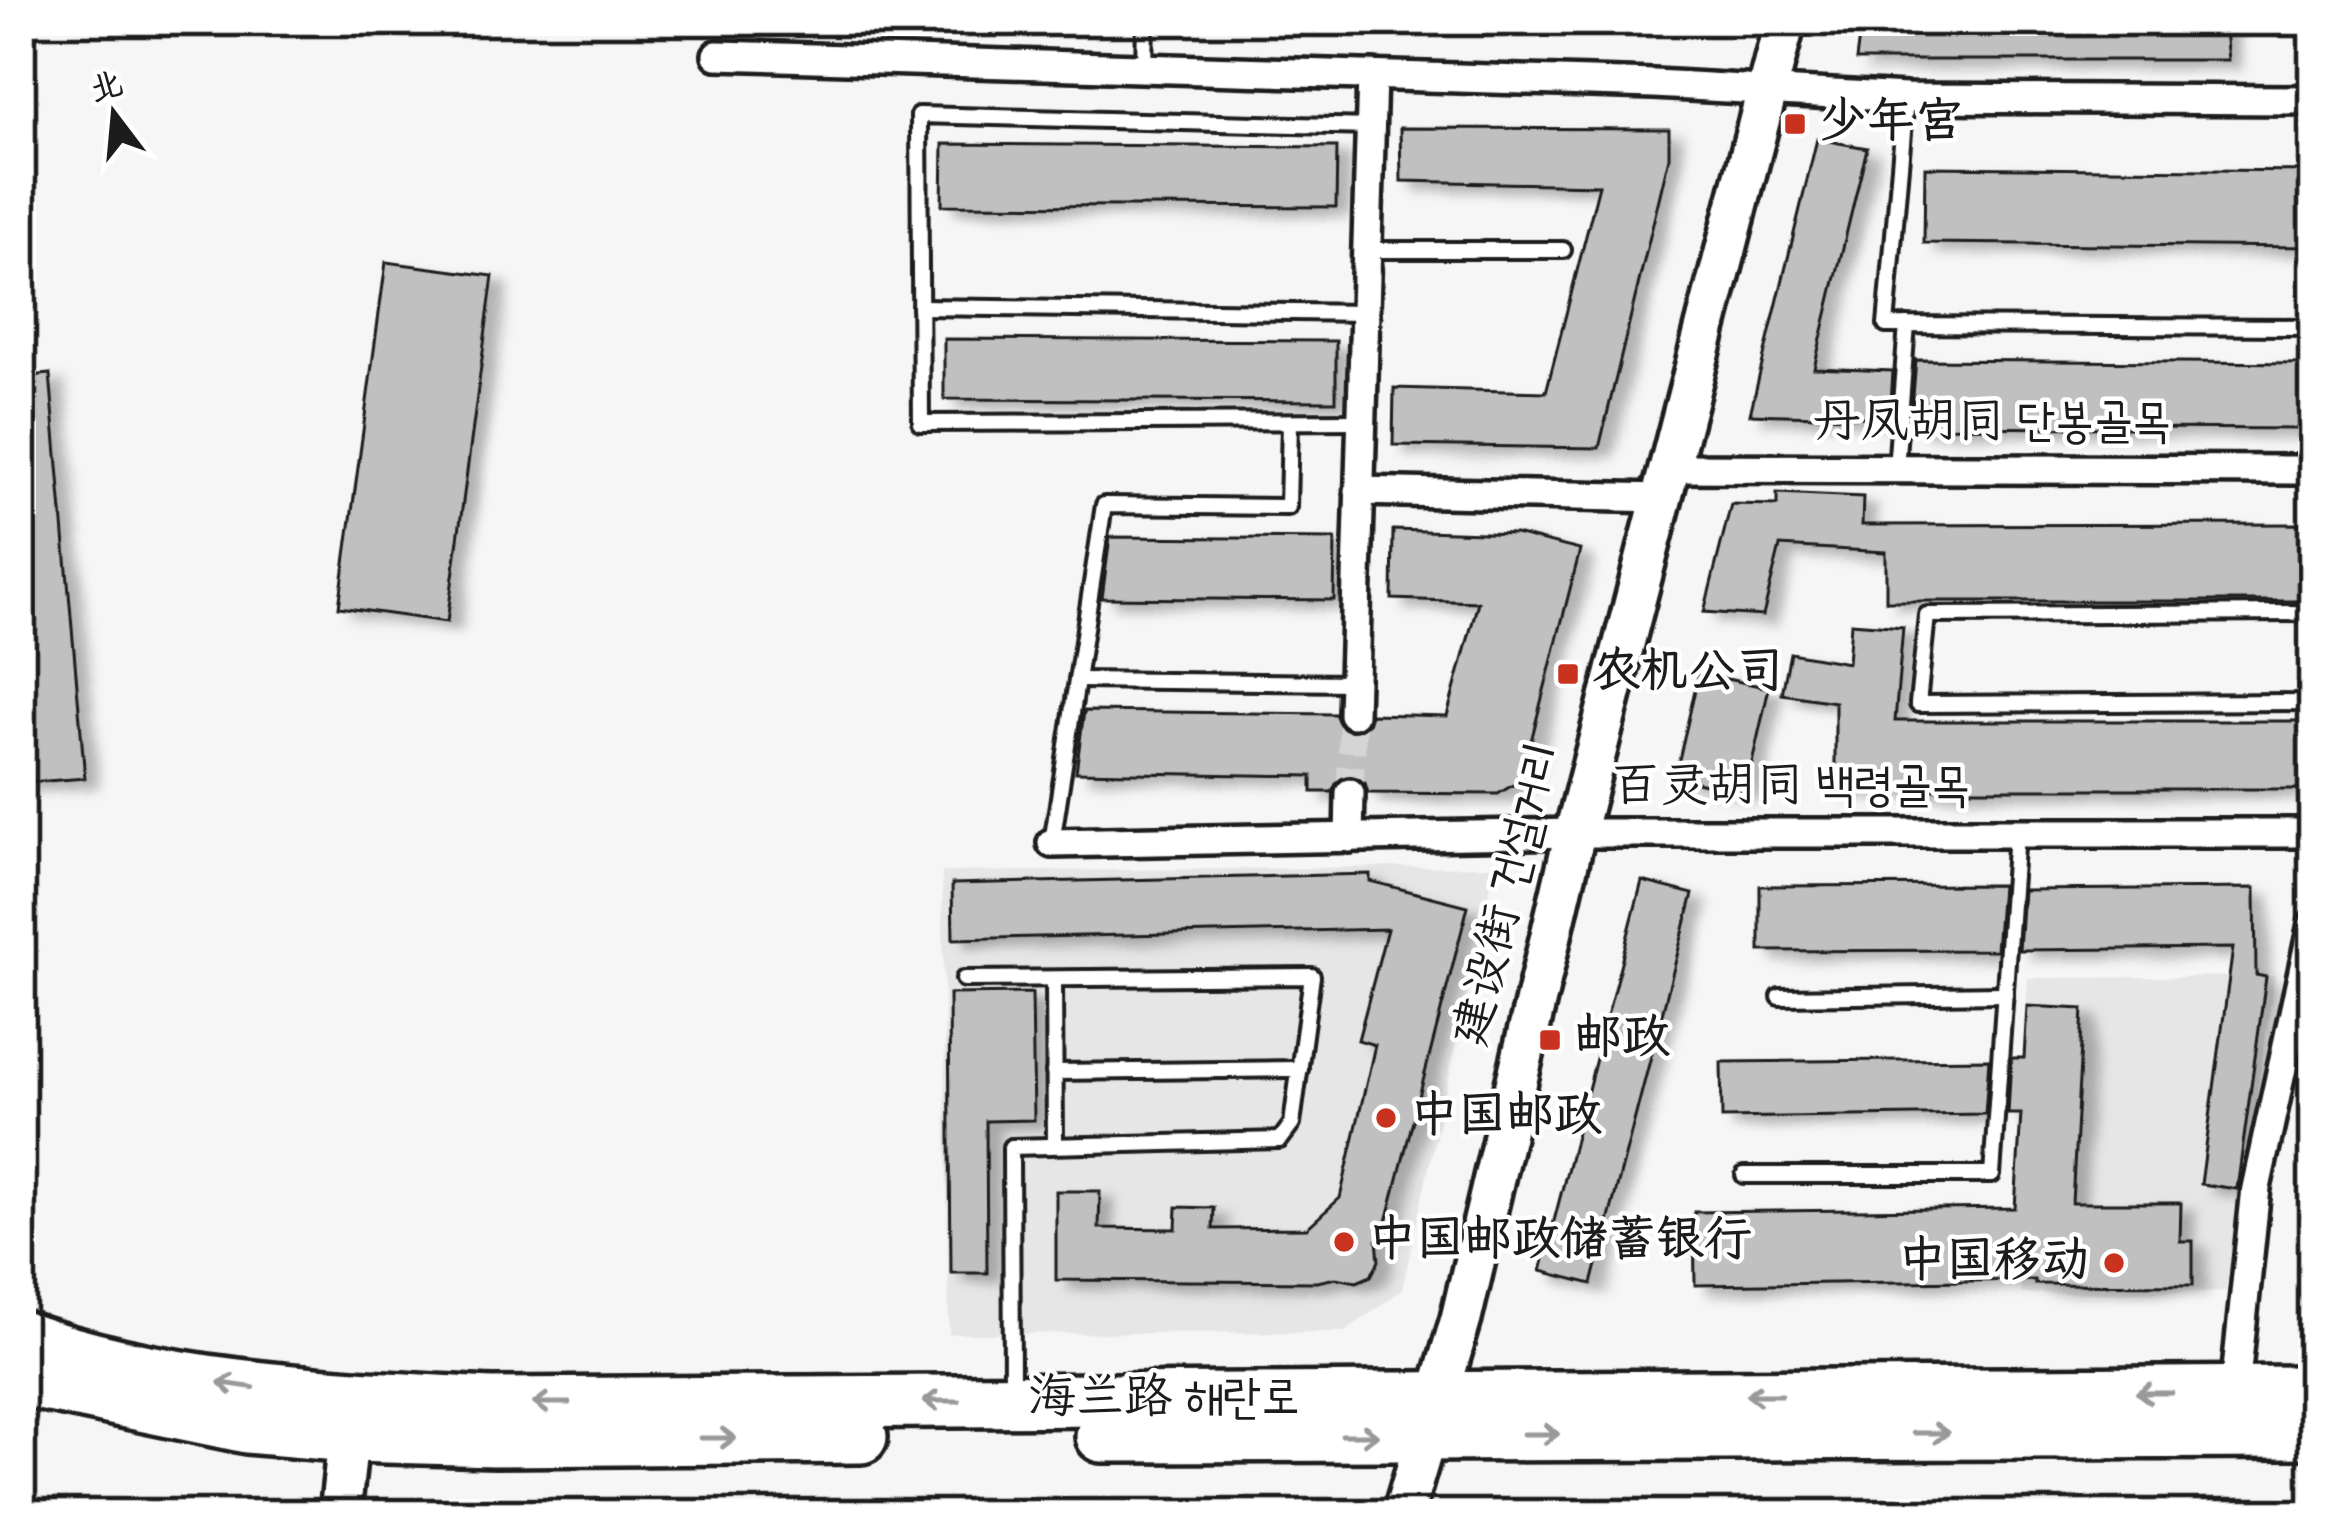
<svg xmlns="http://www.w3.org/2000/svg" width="2334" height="1535" font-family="'Indie Flower','LXGW WenKai TC','Poor Story',sans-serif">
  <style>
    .built { fill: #e6e6e6 }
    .building { fill: #c0c0c0; stroke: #1c1c1c; stroke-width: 3; filter: url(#shadow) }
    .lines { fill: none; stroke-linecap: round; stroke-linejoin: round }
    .street-tunnel { stroke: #d5d5d5; stroke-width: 27; stroke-dasharray: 27 14; stroke-linecap: butt }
    .lane-casing { stroke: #1c1c1c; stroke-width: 22 }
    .street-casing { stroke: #1c1c1c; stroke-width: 36 }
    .secondary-casing { stroke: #1c1c1c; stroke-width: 48 }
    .highway-casing { stroke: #1c1c1c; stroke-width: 60 }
    .lane { stroke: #fff; stroke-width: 14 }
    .street { stroke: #fff; stroke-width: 27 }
    .secondary { stroke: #fff; stroke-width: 39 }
    .highway { stroke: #fff; stroke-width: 51 }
    .oneway { stroke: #999 }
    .poi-dot { fill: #c8321e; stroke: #fff; stroke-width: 4.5 }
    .labels { text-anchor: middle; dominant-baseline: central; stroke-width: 9; stroke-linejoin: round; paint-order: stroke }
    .poi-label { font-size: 48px; font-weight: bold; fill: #1c1c1c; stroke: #fff; text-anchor: start }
    .street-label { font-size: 48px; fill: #1c1c1c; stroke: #fff }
  </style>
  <defs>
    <filter id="shadow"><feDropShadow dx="13" dy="8" stdDeviation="6" flood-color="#0004"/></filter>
  </defs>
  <rect width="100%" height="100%" fill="#f6f6f6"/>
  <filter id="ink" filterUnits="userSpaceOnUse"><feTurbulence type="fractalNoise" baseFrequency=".00833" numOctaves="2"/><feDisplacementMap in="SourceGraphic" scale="24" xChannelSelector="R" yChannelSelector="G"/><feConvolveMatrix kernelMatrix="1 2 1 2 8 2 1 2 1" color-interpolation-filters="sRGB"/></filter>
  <g filter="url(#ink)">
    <g class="built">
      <path d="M1495 866 1402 1290 1345 1332 949 1334 942 872Z"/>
      <path d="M2275 976 2226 1291 2021 1294 2017 1187 2028 978Z"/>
    </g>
    <g class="building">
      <path d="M1861 21H2224L2228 60H1856Z"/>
      <path d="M1400 128 1669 129V157L1599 448 1393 445 1394 388 1546 392 1599 185 1401 181Z"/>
      <path d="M1817 139 1867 148 1814 368 1892 371 1889 418 1750 414Z"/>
      <path d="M943 144 1337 147 1336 207 942 205Z"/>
      <path d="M1925 167 2313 171V247L1924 243Z"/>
      <path d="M386 262 493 276 447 622 339 607Z"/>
      <path d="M944 339 1336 341V401L944 399Z"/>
      <path d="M1916 360 2313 363V429L1914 427 1911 419Z"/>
      <path d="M50 374 85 778 21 783V377Z"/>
      <path d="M1777 493 1863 497 1862 525 2313 524V601H1886V552L1780 546 1763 616 1704 612 1731 504 1777 505Z"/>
      <path d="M1393 530 1515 534 1580 550 1521 780 1498 794 1368 793 1365 783 1352 775 1340 778 1332 792H1312V776L1076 772 1084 711 1335 714 1343 729 1354 732 1368 724 1371 714 1447 716 1478 602 1392 599Z"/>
      <path d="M1110 537 1335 539 1334 600 1102 598Z"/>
      <path d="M1851 623 1903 627 1895 721H2313V789H1835V702L1782 694 1790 653 1848 663Z"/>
      <path d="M1699 673 1769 688 1745 793 1675 777Z"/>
      <path d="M1370 874V881L1468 906 1384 1233 1377 1240 1379 1261 1371 1276 1357 1282 1336 1278 1317 1282 1056 1280V1191H1100L1099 1228 1176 1229 1177 1207 1214 1208 1213 1229 1307 1228 1340 1198 1375 1045 1358 1040 1387 929 953 939 952 884Z"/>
      <path d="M1642 881 1693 894 1592 1284 1541 1271Z"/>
      <path d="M2001 885 1996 950 1760 951V886Z"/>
      <path d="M2255 888 2256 975 2266 977 2237 1189 2201 1184 2233 948 2019 950 2023 890Z"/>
      <path d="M1032 993 1034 1120 986 1121 987 1273H951L949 994Z"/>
      <path d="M2027 1006 2083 1009 2072 1203H2181L2180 1241H2193V1285L2035 1284V1280L1695 1285 1694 1212 2015 1208 2021 1114H2008L2011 1058H2024Z"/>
      <path d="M1989 1059 1985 1114 1722 1118 1721 1062Z"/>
    </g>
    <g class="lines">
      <path class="street-tunnel" d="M1350 793 1353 714"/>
      <defs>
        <g id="lane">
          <path d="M1144 68 1145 21"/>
          <path d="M1906 98 1886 325 2313 327"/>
          <path d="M1367 250H1563"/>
          <path d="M920 307 1365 313"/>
          <path d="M1361 421 921 423 919 115 1370 127"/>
          <path d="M1896 469 1907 325"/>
          <path d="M2313 613 1927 615 1918 704 2313 702"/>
          <path d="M1077 680 1353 683"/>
          <path d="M1052 843 1104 505 1288 507 1290 422"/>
          <path d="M964 979 1312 976 1292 1124 1280 1140 1011 1147 1012 1389"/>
          <path d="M1054 979 1055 1145"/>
          <path d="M1780 997 2005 994"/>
          <path d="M1054 1072 1300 1069"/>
          <path d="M1744 1175H1992L2016 833"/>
        </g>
        <g id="street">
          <path d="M717 55 1654 84 1906 98 2313 100"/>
          <path d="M1670 468 2313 470"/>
          <path d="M1359 491 1662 498"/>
          <path d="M1353 714 1372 75"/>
          <path d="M1349 838 1350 793"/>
          <path d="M1052 843 1575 833H2313"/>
          <path d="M2234 1399 2256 1188 2313 925"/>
        </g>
        <g id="secondary">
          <path d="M340 1514 351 1412"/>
          <path d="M1403 1514 1461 1319 1575 833 1785 21"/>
        </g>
        <g id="highway">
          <path d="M21 1337C173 1390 333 1395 492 1404L2313 1392"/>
          <path d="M21 1380 247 1427 350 1436 495 1440 861 1437"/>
          <path d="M1102 1436 2313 1432"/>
        </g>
      </defs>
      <use href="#lane" class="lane-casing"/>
      <use href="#street" class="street-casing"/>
      <use href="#secondary" class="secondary-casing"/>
      <use href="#highway" class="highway-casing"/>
      <use href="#lane" class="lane"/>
      <use href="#street" class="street"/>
      <use href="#secondary" class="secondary"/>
      <use href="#highway" class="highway"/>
    </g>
    <defs><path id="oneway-shaft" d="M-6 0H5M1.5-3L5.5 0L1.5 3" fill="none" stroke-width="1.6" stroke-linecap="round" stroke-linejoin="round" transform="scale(3)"/></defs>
    <g class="oneway">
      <use href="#oneway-shaft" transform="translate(236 1385) rotate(-172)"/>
      <use href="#oneway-shaft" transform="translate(2154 1393) rotate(180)"/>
      <use href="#oneway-shaft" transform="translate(1764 1395) rotate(180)"/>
      <use href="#oneway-shaft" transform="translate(941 1401) rotate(180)"/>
      <use href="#oneway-shaft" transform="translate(551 1403) rotate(180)"/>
      <use href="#oneway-shaft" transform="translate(1931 1433)"/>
      <use href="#oneway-shaft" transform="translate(1541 1434)"/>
      <use href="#oneway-shaft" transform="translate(1360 1435)"/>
      <use href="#oneway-shaft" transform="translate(718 1438)"/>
    </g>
  </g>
  <g class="poi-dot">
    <rect x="1783" y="112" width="24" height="24" rx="6"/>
    <rect x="1556" y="662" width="24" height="24" rx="6"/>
    <rect x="1538" y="1028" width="24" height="24" rx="6"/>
    <circle cx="1386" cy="1118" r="12"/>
    <circle cx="1344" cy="1242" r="12"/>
    <circle cx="2114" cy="1263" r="12"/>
  </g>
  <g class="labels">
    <g class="poi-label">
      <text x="1819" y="124">少年宫</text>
      <text x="1592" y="674">农机公司</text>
      <text x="1574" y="1040">邮政</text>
      <text x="1410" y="1118">中国邮政</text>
      <text x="1368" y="1242">中国邮政储蓄银行</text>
      <text x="2090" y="1263" text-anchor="end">中国移动</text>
    </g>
    <g class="street-label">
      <text x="1992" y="424">丹凤胡同 단봉골목</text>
      <text x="1791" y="788">百灵胡同 백령골목</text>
      <text transform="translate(1509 895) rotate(-76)">建设街 건설거리</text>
      <text x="1164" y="1400">海兰路 해란로</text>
    </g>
  </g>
  <rect width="2334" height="1535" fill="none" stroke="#fff" stroke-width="72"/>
  <rect x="36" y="36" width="2262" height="1463" fill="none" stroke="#1c1c1c" stroke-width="4.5" filter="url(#ink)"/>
  <g transform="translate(114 114) rotate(344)" stroke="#ffffff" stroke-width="9" paint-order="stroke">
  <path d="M0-9L21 45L0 30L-21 45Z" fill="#1c1c1c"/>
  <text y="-18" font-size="33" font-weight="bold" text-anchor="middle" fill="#1c1c1c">北</text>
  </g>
</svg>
